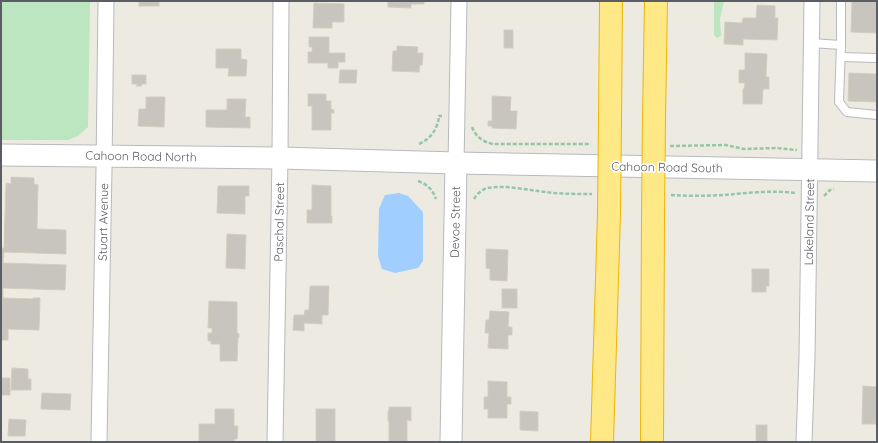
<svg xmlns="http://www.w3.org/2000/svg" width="878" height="443" font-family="Quicksand,sans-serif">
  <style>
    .green { fill: #bce6bf }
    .water { fill: #9fceff }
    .building { fill: #c8c5be; stroke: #d2cdbf }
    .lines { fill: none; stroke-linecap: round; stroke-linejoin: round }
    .lane-casing { stroke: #b7b9be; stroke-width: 10 }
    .street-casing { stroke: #b7b9be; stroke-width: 17 }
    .secondary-casing { stroke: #b7bac0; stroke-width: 23 }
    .highway-casing { stroke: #eeb500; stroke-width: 24 }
    .path { stroke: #95c7a7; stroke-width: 2.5; stroke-dasharray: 4 2; stroke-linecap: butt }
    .lane { stroke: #fff; stroke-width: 8 }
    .street { stroke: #fff; stroke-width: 15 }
    .secondary { stroke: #fff; stroke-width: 21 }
    .highway { stroke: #ffe986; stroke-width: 22 }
    .highway-bridge-casing { stroke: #eeb500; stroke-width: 24; stroke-linecap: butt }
    .highway-bridge { stroke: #ffe986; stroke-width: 22 }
    .labels { text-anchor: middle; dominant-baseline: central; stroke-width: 3.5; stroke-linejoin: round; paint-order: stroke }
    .street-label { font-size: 12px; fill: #5a5d63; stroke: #fff }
  </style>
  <rect width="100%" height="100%" fill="#edebe1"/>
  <g class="green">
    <path d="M1 1H90L88 127 78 136 68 140H1Z"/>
    <path d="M714 1H724L720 19 721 36 717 38 714 35Z"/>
  </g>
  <path class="water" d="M399 193 408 196 423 212V261L418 268 395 273 382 269 378 256 379 209 385 195Z"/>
  <g class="building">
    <rect x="139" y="1" width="20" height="5"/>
    <path d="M388 1H424V4H411V8L388 7Z"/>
    <path d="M852 1H877V33L851 32Z"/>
    <path d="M314 3 344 4V22H332V28H313Z"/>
    <path d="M757 5 775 6V18H778L777 40 743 39V45L724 44 725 22 742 23 743 18H756Z"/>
    <rect x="504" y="30" width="9" height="18"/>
    <path d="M309 37H329V53H345V62H338V68H328V63H308V52H312V47H309Z"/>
    <path d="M397 46 418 47 417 53H423L422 65H420L419 72 392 71 393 51H397Z"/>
    <path d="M216 49H241V59L247 60 246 76H228L229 68H216Z"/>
    <path d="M745 53 767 54 766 77H769V89H763L762 104H743V89H744L745 83H739V70H745Z"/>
    <path d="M340 70H357L356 83H339Z"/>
    <path d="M849 73 877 74V102L848 101Z"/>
    <path d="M132 75H146V84H141L142 86H136L137 84H132Z"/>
    <path d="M308 94H326V101H331V109L334 110V113H331V130H312V106H308Z"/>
    <path d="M492 96 511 97 510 111H517L516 129 492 128V126H488V121H492Z"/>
    <path d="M146 97H165L164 127 138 126 139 109H146Z"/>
    <path d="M227 99H246L245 117H250V128L206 127V110H227Z"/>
    <path d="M11 177 34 178V184L38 185 37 229 66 230V254L4 252 3 263 66 265 65 290 3 288V298L33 299V298H40L39 330 8 329V340H1V248H4L6 183 11 184Z"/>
    <path d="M312 185 331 186V216H332V223H307V210H312Z"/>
    <path d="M218 186H249V196H245V214L217 213Z"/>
    <path d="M227 234 246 235 245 269 226 268Z"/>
    <path d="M486 249 508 250 507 281 490 280V269L486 268Z"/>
    <path d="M752 269H769V286H766V292H752Z"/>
    <path d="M310 286H329L328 315H322V324L304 323V331L293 330 294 315H304L305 310H309Z"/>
    <rect x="502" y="289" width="15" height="19"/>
    <path d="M209 301 237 302V333L239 334V337H238L237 361H220V344H211V341H208V333H212V328H208Z"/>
    <path d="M490 311 509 312 508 327H512V335H508V349L488 348 489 333H485L486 320H489Z"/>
    <path d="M12 368 28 369V379H31V390H11Z"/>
    <rect x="1" y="378" width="9" height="17"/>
    <path d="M488 381 507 382V397H511V404H507V418H488V409H484V397H488Z"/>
    <path d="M863 386 877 387V424H862Z"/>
    <path d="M42 393 71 394 70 410 41 409Z"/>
    <path d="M389 407H411V421L407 420V442H389V421H388V411H389Z"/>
    <path d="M215 409H234V426H238L237 439H234V442H199V424H215Z"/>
    <rect x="316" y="409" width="19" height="33"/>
    <path d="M520 411 538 412V431L520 430Z"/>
    <path d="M9 419 26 420 25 436H8Z"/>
    <rect x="756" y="425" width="11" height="17"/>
  </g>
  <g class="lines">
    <defs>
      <g id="lane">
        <path d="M841 1V45"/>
        <path d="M811 43 841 45 839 102 847 112 877 115"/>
        <path d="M841 57 877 58"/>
      </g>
      <g id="street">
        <path d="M456 163 459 1"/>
        <path d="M99 442 104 169 106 1"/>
        <path d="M275 442 280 158 281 1"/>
        <path d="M804 442 807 357 812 1"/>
      </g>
      <g id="secondary">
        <path d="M1 155 280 158 456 163 877 171"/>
        <path d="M451 442 456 163"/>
      </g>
      <g id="highway">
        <path d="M654 118 656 1"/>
        <path d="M610 122 611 1"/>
        <path d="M602 442 609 214"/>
        <path d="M652 442 653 217"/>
      </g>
    </defs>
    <use href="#lane" class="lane-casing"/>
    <use href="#street" class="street-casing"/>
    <use href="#secondary" class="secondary-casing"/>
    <use href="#highway" class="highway-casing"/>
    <g class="path">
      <path d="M472 127C476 137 483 142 493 144H591"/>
      <path d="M419 144C431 139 438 128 439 116H442"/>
      <path d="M670 146 726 145 744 149 777 148 797 150"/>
      <path d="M418 181C427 184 433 190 436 199"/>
      <path d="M671 195C688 196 706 196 724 195 747 193 772 190 795 193"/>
      <path d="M824 196 830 190 834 189"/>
      <path d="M474 199C477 194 482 189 488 188 504 185 522 189 538 191 556 194 574 194 592 194"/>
    </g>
    <use href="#lane" class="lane"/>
    <use href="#street" class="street"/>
    <use href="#secondary" class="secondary"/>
    <use href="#highway" class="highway"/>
    <defs>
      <g id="highway-bridge">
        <path d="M609 214 610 122"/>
        <path d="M653 217 654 118"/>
      </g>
    </defs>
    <use href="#highway-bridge" class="highway-bridge-casing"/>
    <use href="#highway-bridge" class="highway-bridge"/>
  </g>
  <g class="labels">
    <g class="street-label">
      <text transform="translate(141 156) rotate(1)">Cahoon Road North</text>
      <text transform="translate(667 167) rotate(1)">Cahoon Road South</text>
      <text transform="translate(103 222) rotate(-89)">Stuart Avenue</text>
      <text transform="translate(279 222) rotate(-89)">Paschal Street</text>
      <text transform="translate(455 222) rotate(-89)">Devoe Street</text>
      <text transform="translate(809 222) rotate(-89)">Lakeland Street</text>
    </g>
  </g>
  <rect width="878" height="443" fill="none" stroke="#5a5d63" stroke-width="4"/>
</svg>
